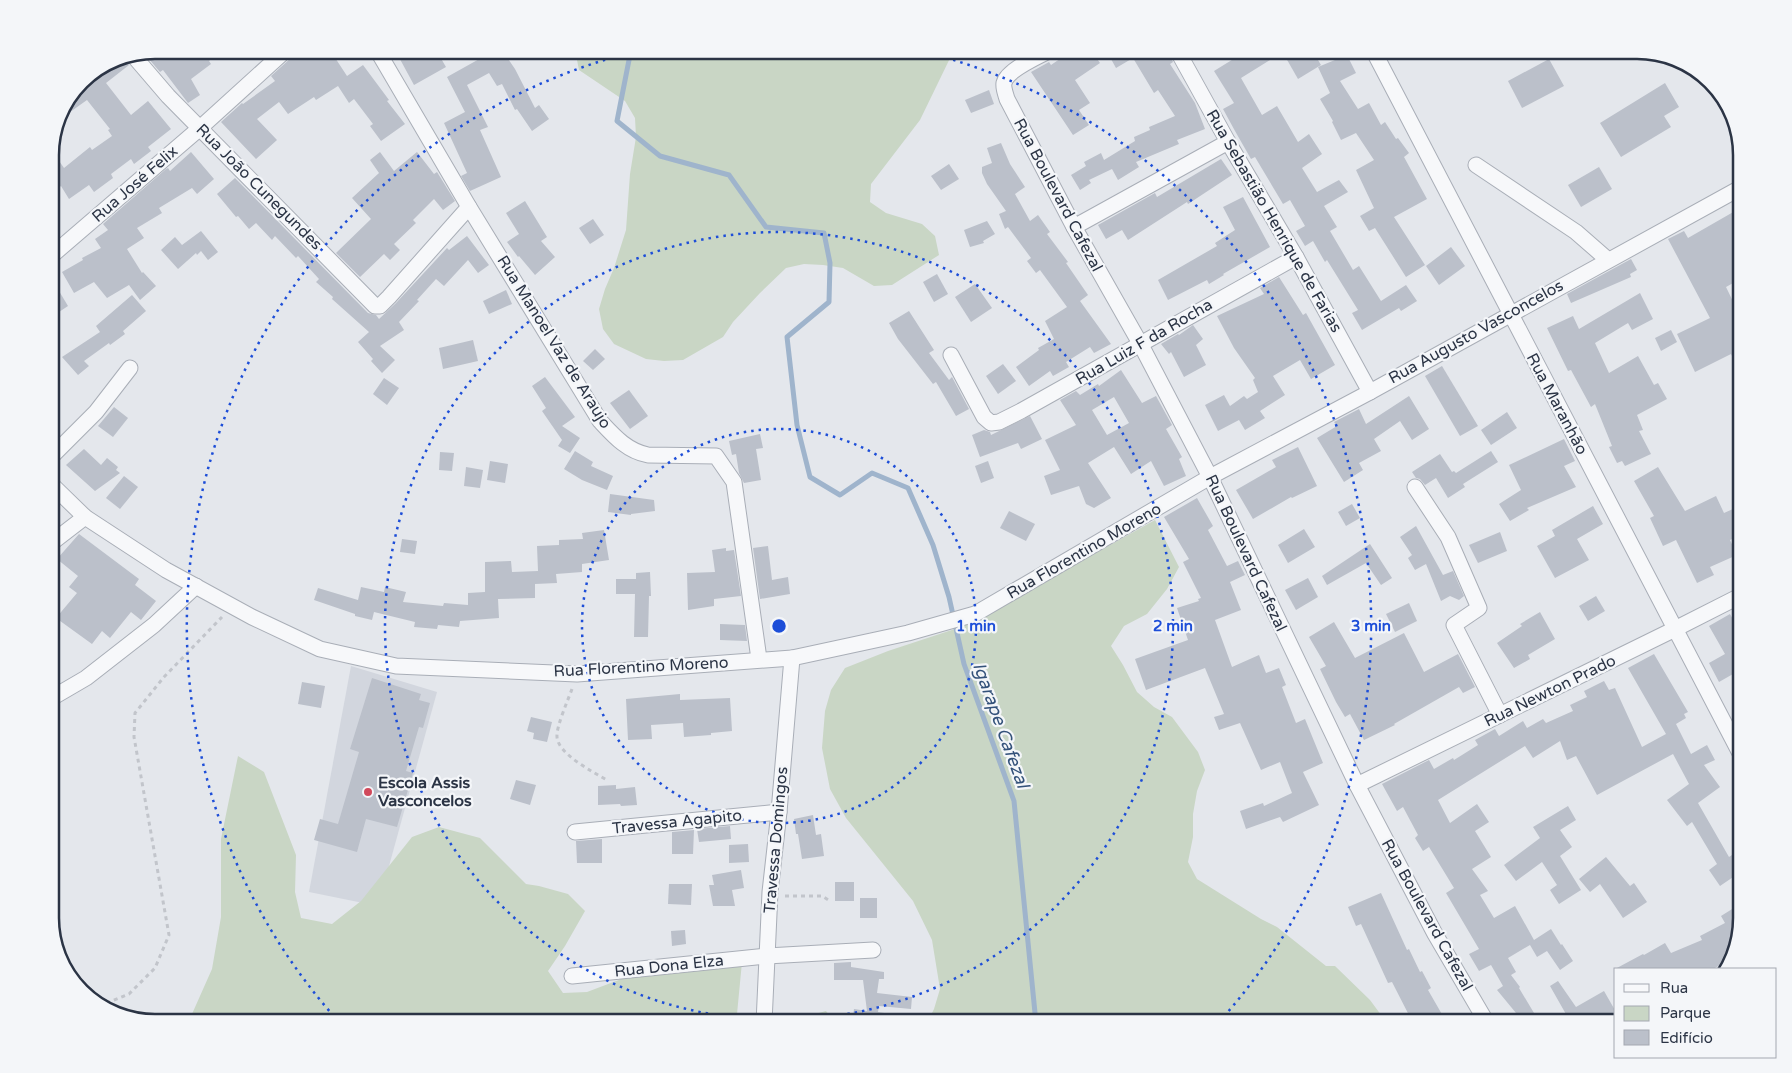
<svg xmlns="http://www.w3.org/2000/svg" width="1792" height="1073" font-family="'Varela Round',sans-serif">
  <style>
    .built { fill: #d2d6de }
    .green { fill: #c9d6c5 }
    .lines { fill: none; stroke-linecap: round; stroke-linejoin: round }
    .stream { stroke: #9fb4cc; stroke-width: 5 }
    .building { fill: #bbc0ca; fill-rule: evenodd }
    .minor-casing { stroke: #a9aeb7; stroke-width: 17 }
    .path { stroke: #c2c5cb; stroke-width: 3; stroke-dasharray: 4 4; stroke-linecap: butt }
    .minor { stroke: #f7f8fa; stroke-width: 15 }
    .ring { fill: none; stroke: #1d4ed8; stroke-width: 2.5; stroke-dasharray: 2.5 5 }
    .poi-dot { fill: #d1495b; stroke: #f4f6f9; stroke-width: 2 }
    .labels { text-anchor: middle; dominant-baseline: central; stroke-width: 4.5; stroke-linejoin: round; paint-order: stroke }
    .street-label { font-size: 16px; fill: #2b3445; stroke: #f4f6f9 }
    .poi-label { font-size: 16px; font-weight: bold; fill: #2b3445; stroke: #f4f6f9; text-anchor: start }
    .water-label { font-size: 18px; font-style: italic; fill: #34527a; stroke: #f4f6f9 }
    .rim { fill: none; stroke: #2b3445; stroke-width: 2.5 }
    .centre { fill: #1d4ed8; stroke: #f4f6f9; stroke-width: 2.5 }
    .ring-label { font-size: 15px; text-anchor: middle; font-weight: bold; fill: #1d4ed8; stroke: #f4f6f9; stroke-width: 4.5; stroke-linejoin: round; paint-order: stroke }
  </style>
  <rect width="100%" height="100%" fill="#e4e7ec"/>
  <path class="built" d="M351 666 437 692 378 906 309 892Z"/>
  <g class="green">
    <path d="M575 50H954L920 120 871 184 870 202 886 213 922 224 935 236 939 255 892 285 874 286 843 268 823 265 804 264 786 268 760 293 733 322 723 337 683 360 664 361 646 359 614 344 603 329 599 309 605 289 614 268 626 230 630 174 636 137 635 118 625 101 579 70Z"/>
    <path d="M1155 520 1179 567 1167 589 1147 614 1124 626 1111 646 1123 665 1137 692 1154 707 1172 717 1198 752 1205 770 1197 791 1193 814V837L1188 862 1197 879 1261 919 1277 927 1326 966H1335L1370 1000 1387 1023H927L934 1009 940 989 932 940 913 901 846 818 830 789 822 748 825 711 831 690 845 668 888 651 964 626Z"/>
    <path d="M238 756 264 772 296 855 295 892 301 918 332 924 361 901 412 837 439 827 480 838 526 884 539 886 568 894 585 911 565 946 548 971 563 993 587 992 632 975 742 962 737 1014 728 1023H188L212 969 221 917V839Z"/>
    <path d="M826 1011 835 1023H794L800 1018Z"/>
  </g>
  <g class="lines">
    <path class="stream" d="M635 50 630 55 617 121 660 156 729 175 766 227 824 233 830 263 829 302 787 337 797 425 810 477 840 495 872 473 908 488 933 545 949 597 964 664 1014 801 1036 1023"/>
  </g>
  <g class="building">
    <path d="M154 50H221L209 61 211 64 191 79 200 95 188 103 163 70 160 72 143 52Z"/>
    <path d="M295 50H330L347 76 363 65 389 100 387 101 405 124 381 141 370 126 373 124 354 99 349 103 338 86 316 100 314 97 288 114 279 102 257 119 277 140 256 159 221 122 242 103 243 104 275 81 271 76 292 57Z"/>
    <path d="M395 50H420L423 55 431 50H436L446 67 414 85Z"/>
    <path d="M477 50H502L515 69 535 108 539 105 549 119 532 131 517 109 515 110 502 84 497 86 489 73 467 85 488 127 480 130 501 177 470 191 461 176 467 173 444 123 465 112 447 77 481 58Z"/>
    <path d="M1073 50H1091L1100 63 1075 80 1090 103 1079 110 1089 125 1073 135 1031 72 1049 62 1051 65Z"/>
    <path d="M1106 50H1168L1173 62 1170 64 1195 103 1205 129 1177 140 1179 144 1136 162 1139 167 1118 180 1112 169 1089 180 1091 183 1080 190 1071 175 1086 166 1084 162 1101 153 1104 160 1135 141 1134 137 1150 130 1149 127 1175 116 1158 90 1154 93 1133 58 1116 68Z"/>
    <path d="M1248 50H1263L1270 60 1241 78 1262 115 1277 106 1298 142 1309 134 1322 154 1302 168 1317 192 1339 180 1348 192 1324 206 1337 227 1330 231 1353 270 1359 266 1381 301 1406 285 1417 301 1401 311 1399 308 1362 330 1352 313 1358 310 1327 260 1325 262 1313 241 1305 246 1296 231 1305 226 1290 200 1283 204 1255 157 1251 159 1235 131 1223 109 1234 103 1214 71Z"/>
    <path d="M1300 50H1312L1321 65 1298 79 1286 58Z"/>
    <path d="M1347 55 1356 73 1340 81 1358 109 1369 103 1381 125 1385 122 1396 139 1398 138 1409 153 1404 157 1427 199 1394 217 1425 265 1406 277 1375 228 1369 231 1360 216 1374 208 1356 170 1374 160 1356 133 1341 140 1332 122 1333 121 1320 99 1330 93 1318 67Z"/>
    <path d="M123 56 129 65 106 83 131 115 148 101 171 129 148 147 151 151 134 164 131 159 111 174 113 178 94 192 89 185 69 199 61 186 50 194V148L64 168 90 147 92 150 112 136 108 130 110 129 87 100 56 122 58 114 81 80 115 58Z"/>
    <path d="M1549 59 1564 86 1522 108 1508 81Z"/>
    <path d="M1665 83 1679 107 1664 116 1671 127 1621 157 1600 123Z"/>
    <path d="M989 90 994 104 971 113 965 100Z"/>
    <path d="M1001 143 1010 164 1025 187 1015 194 1030 221 1038 215 1050 232 1047 234 1068 262 1066 263 1088 295 1080 301 1111 344 1094 353 1090 347 1066 362 1069 367 1053 376 1050 371 1029 386 1016 367 1039 350 1038 348 1054 339 1045 321 1067 307 1040 270 1036 273 1027 261 1031 258 1008 227 1005 229 999 214 1006 211 987 184 982 173V167L992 163 987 148Z"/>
    <path d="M191 152 214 179 197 194 192 188 159 208 162 213 137 228 144 238 127 249 142 273 143 272 156 286 140 300 129 285 107 298 94 282 74 293 62 272 83 260 82 258 101 248 95 239 108 230 103 224 166 169 168 168 170 171Z"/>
    <path d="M380 152 394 171 417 152 434 174 437 172 455 201 443 210 434 199 413 220 416 223 394 244 400 250 390 260 384 254 360 277 336 253 371 219 352 198 379 173 370 160Z"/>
    <path d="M1221 159 1232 175 1188 204 1187 202 1128 240 1122 230 1106 239 1098 225 1155 193 1157 197Z"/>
    <path d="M949 164 959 179 941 190 931 176Z"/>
    <path d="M1599 167 1612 189 1581 207 1568 185Z"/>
    <path d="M235 178 368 313 376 315 379 319 396 303 447 248 449 250 467 236 489 265 478 273 468 260 444 286 436 279 417 300 419 301 399 322 404 330 380 346 395 360 382 373 371 361 373 359 358 342 369 332 332 299 333 297 316 282 319 279 298 256 296 258 275 236 272 240 256 223 249 229 238 216 236 217 217 194Z"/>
    <path d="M1243 197 1270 247 1223 274 1224 275 1209 284 1207 280 1168 300 1158 280 1217 246 1215 243 1235 230 1223 207Z"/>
    <path d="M525 201 547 237 541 241 555 257 535 275 519 256 518 257 507 242 519 234 506 213Z"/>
    <path d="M1742 207V278L1726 287 1742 320V376L1731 354 1695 372 1677 334 1710 318 1668 239 1684 231 1688 238Z"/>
    <path d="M593 219 604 235 590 244 579 228Z"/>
    <path d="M987 221 995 234 983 241 984 243 970 247 964 230Z"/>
    <path d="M201 231 218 252 208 260 201 251 197 255 196 253 178 269 161 250 175 237 182 245Z"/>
    <path d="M1451 247 1465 266 1439 285 1426 266Z"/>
    <path d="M1631 259 1637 270 1630 274 1631 277 1571 303 1567 294Z"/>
    <path d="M937 274 948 294 934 302 923 282Z"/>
    <path d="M1279 277 1303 315 1306 313 1335 365 1311 379 1300 360 1273 376 1285 395 1260 411 1265 418 1245 430 1239 420 1218 431 1205 405 1224 395 1230 406 1244 396 1247 399 1258 392 1253 380 1255 378 1234 348 1217 316 1264 294 1260 288Z"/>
    <path d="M975 284 992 308 971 322 955 297Z"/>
    <path d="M506 290 512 304 489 314 483 301Z"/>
    <path d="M59 291 68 306 50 318V296Z"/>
    <path d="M1640 293 1653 319 1632 330 1628 323 1595 343 1609 373 1638 356 1654 385 1658 383 1667 399 1637 415 1643 430 1639 431 1651 454 1625 466 1622 461 1617 463 1609 447 1612 446 1595 404 1591 407 1571 370 1568 371 1547 328 1573 316 1579 329Z"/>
    <path d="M132 295 146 311 123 331 125 334 110 345 109 343 84 361 89 366 78 375 62 357 100 332 96 326Z"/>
    <path d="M909 311 934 350 929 353 949 380 952 377 969 409 956 416 936 382 933 384 898 339 889 323Z"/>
    <path d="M1193 325 1203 339 1196 345 1206 365 1184 377 1171 352 1169 354 1161 344 1178 334 1179 335Z"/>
    <path d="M1671 330 1677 342 1661 351 1655 338Z"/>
    <path d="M473 340 478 361 443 369 439 348Z"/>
    <path d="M595 349 605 359 593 370 583 361Z"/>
    <path d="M1003 364 1016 381 998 394 986 376Z"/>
    <path d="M1442 366 1478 426 1460 436 1425 376Z"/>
    <path d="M1121 370 1142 403 1156 396 1172 425 1166 429 1182 457 1179 459 1186 476 1164 486 1151 461 1131 474 1114 447 1088 463 1111 498 1094 508 1086 504 1079 486 1051 495 1044 476 1060 470 1045 440 1076 425 1060 400 1076 391 1080 395 1098 384 1099 386ZM1114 397 1129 423 1107 435 1092 410Z"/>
    <path d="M545 377 575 417 562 426 580 438 570 453 558 446 562 440 542 411 546 408 532 386Z"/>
    <path d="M384 378 399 388 387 405 373 394Z"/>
    <path d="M629 390 648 416 630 429 610 403Z"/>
    <path d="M1409 396 1429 429 1412 440 1400 421 1374 439 1381 451 1359 463 1363 470 1344 482 1317 438 1337 426 1334 422 1359 409 1366 424Z"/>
    <path d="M114 407 128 418 113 437 98 426Z"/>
    <path d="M1507 412 1517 428 1491 445 1481 430Z"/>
    <path d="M1030 416 1042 439 1021 449 1018 443 980 457 972 435 984 430 990 432 991 435Z"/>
    <path d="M760 434 763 448 756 449 761 480 744 483 739 473 736 454 732 455 729 441Z"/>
    <path d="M1564 439 1575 461 1564 466 1576 487 1527 508 1529 510 1510 521 1499 504 1521 490 1509 465Z"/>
    <path d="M1298 447 1317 486 1292 498 1291 497 1253 519 1236 490 1276 467 1272 460Z"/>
    <path d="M84 449 101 465 107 458 118 467 116 470 120 473 95 491 66 465Z"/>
    <path d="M575 451 593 462 591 466 613 476 607 490 582 480 564 469Z"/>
    <path d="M1491 451 1498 462 1463 484 1465 487 1448 498 1436 478 1425 485 1420 479 1416 478 1412 472 1440 454 1452 472 1454 471 1456 473Z"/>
    <path d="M440 452 454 453 452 471 439 470Z"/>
    <path d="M490 461 508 464 505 483 487 480Z"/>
    <path d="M988 461 994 478 981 483 975 466Z"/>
    <path d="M466 467 483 470 480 488 464 486Z"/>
    <path d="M1658 467 1685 511 1716 496 1724 513 1742 505V535L1730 540 1737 555 1710 567 1714 575 1697 583 1676 540 1663 546 1650 518 1654 516 1634 481Z"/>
    <path d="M124 476 138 487 120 509 106 498Z"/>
    <path d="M610 494 654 500 655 511 631 514V515L608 512Z"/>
    <path d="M1197 498 1213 526 1208 530 1227 566 1238 561 1245 575 1230 582 1241 610 1215 620 1232 667 1259 655 1266 673 1279 668 1286 685 1282 687 1296 723 1305 719 1323 763 1303 772 1319 805 1283 822 1280 817 1246 829 1240 811 1263 803 1264 806 1292 793 1280 762 1261 770 1240 723 1219 730 1214 717 1224 714 1205 668 1146 690 1135 659 1188 640 1177 608 1199 601 1198 599 1201 598 1183 562 1189 559 1164 517Z"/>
    <path d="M1352 504 1360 518 1346 526 1338 512Z"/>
    <path d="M1593 506 1603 524 1577 539 1589 560 1555 578 1537 546 1555 536 1552 530Z"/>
    <path d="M1009 511 1035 524 1026 541 1000 528Z"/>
    <path d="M1416 526 1443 575 1453 571 1464 596 1459 600 1450 596 1441 601 1426 564 1415 570 1408 558 1412 555 1400 537Z"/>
    <path d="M1304 529 1315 547 1288 563 1278 545Z"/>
    <path d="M604 530 609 560 582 564V572L556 574 557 583 535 584V598L498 599 499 618 460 621 459 627 438 625 437 629 414 627 415 622 374 612 372 620 355 616V614L314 600 318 588 358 600 361 587 384 592 385 587 406 592 403 602 443 606 444 603 468 605V593L485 592V562L511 561 512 572 538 571 537 546 559 545V540L583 539 582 533Z"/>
    <path d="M1500 532 1507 551 1478 563 1469 545Z"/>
    <path d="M79 534 139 579 135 585 156 601 141 620 131 612 110 638 102 631 92 644 56 618 77 593 69 587 78 576 57 559Z"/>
    <path d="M402 539 417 541 415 554 400 552Z"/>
    <path d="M1370 544 1392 578 1381 585 1366 563 1327 585 1322 576Z"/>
    <path d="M768 546 772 580 788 577 790 594 760 599 753 548Z"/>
    <path d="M726 548V551L734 550 741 596 714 599V606L688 610 687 573 715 572 712 550Z"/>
    <path d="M650 572 651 596H649L648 637H634L635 594H616V579H636V573Z"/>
    <path d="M1308 578 1318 597 1296 610 1285 590Z"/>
    <path d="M1596 596 1605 611 1588 621 1579 606Z"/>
    <path d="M1409 603 1417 621 1395 632 1386 614Z"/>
    <path d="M1540 612 1555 639 1528 655 1530 659 1514 668 1497 643 1522 626 1520 624Z"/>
    <path d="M1730 614 1736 625 1742 622V689L1733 674 1719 682 1709 663 1725 654 1709 626Z"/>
    <path d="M1334 622 1355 658 1404 633 1424 672 1458 654 1475 687 1463 693 1459 687 1394 724 1395 725 1364 740 1350 714 1345 717 1336 702 1320 669 1326 666 1309 637Z"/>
    <path d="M720 624 745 625 747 641 720 640Z"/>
    <path d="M1654 654 1688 712 1684 714 1686 718 1676 724 1691 754 1707 745 1715 760 1704 765 1720 787 1698 803 1729 857 1732 855 1742 871 1720 886 1709 870 1717 864 1692 822 1687 826 1667 800 1689 784 1673 754 1597 795 1576 756 1567 760 1560 741 1533 758 1525 746 1438 800 1450 823 1477 804 1489 822 1475 831 1491 857 1472 869 1488 891 1480 895 1494 918 1515 906 1534 940 1551 929 1561 945 1562 944 1573 961 1560 970 1547 951 1537 957 1530 945 1508 958 1516 972 1511 975 1520 987 1519 988 1537 1018 1528 1023H1500L1516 1013 1497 990 1503 986 1491 965 1479 971 1469 954 1479 949 1446 893 1454 888 1429 847 1423 851 1415 838 1418 835 1403 807 1397 811 1382 784 1429 760 1434 769 1453 758 1454 760 1478 745 1475 740 1495 729 1499 736 1523 721 1527 728 1543 719 1546 723 1573 711 1570 705 1587 697 1584 691 1604 681 1609 690 1615 688 1642 747 1666 734 1628 668Z"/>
    <path d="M372 678 421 694 419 700 430 703 423 728 419 727 406 771 413 773 397 827 366 819 357 852 314 840 320 819 338 824 359 752 350 749Z"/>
    <path d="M302 682 325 686 321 708 298 704Z"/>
    <path d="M680 694V700L730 698 732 731 711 733V735L684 737 683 723 651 725 652 739 628 740 626 699Z"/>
    <path d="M531 717 552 722 547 742 533 739 534 733 527 731Z"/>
    <path d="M516 780 536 785 530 805 510 799Z"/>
    <path d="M616 785V789L635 787 637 805 621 806 620 804 598 805V786Z"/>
    <path d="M1568 806 1576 820 1560 830 1572 847 1560 856 1581 890 1559 904 1550 890 1557 885 1542 862 1516 881 1504 865 1540 838 1533 827Z"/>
    <path d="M813 815 816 835 821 834 824 856 802 859 798 834H796L794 819Z"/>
    <path d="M730 826 731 839 699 842 697 829Z"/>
    <path d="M694 830 693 854H672V832Z"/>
    <path d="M602 839V863H577L576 841Z"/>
    <path d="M748 844 749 862 729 863V845Z"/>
    <path d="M1606 857 1630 886 1634 883 1647 902 1623 918 1600 884 1590 892 1579 879Z"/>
    <path d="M741 870 744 888 732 890 735 906H713L709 885H714L712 875Z"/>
    <rect x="835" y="882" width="19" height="19"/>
    <path d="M669 884H692L691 905 668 904Z"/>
    <path d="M1381 893 1407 950 1409 949 1420 972 1422 971 1431 988 1428 990 1447 1023H1413L1392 982 1388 983 1361 924 1356 926 1348 907Z"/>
    <rect x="860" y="898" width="17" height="20"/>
    <path d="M1737 906 1742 913V919L1731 959 1713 969H1615L1643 954 1644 955 1665 943 1671 953 1702 940 1700 936 1725 923 1721 916Z"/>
    <path d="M685 930 686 944 672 946 671 931Z"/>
    <path d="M851 962V967L884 972V979H879L877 993 912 997 911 1009 879 1006 878 1012 897 1015V1023H852L854 1009 867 1011 863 980H834V963Z"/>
    <path d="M1558 981 1576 1007 1604 991 1616 1012V1023H1571L1550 986Z"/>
  </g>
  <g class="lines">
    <defs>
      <g id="minor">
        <path d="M377 50 469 207 600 421C614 436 627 451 648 455L716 456 734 482 759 659"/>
        <path d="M1051 50C1039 56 1007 70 1004 83 1003 88 1006 95 1007 99L1074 227 1141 345 1210 477 1357 785 1435 934 1487 1023"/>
        <path d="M1177 50 1228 142 1296 257 1370 392"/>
        <path d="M1373 50 1742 757"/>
        <path d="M132 54 168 96 375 306H380L389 297 469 207"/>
        <path d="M1476 165 1576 232 1608 260"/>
        <path d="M1074 227 1228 142"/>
        <path d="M50 257 200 128 286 50"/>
        <path d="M951 355 984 417 991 423 999 422 1021 411 1296 257"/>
        <path d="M50 458 96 412 130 368"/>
        <path d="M50 483 85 517 166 570 252 617 320 649 396 666 577 674 792 658 908 633 975 614 1210 477 1370 392 1742 187"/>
        <path d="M1415 487 1448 537 1479 608 1454 625 1500 715"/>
        <path d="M50 544 85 517"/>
        <path d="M50 699 86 678 154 625 196 586"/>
        <path d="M1357 785 1675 629 1742 595"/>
        <path d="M575 832 779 812"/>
        <path d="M572 976 767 956 873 950"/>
        <path d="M764 1023 770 892 779 812 792 658"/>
      </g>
    </defs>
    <use href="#minor" class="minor-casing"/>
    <g class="path">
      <path d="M572 689C568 700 556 727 557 737 558 754 593 772 607 780"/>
      <path d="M785 896H822L830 901"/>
      <path d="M99 1006 129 994 155 968 169 935 134 737 135 713 164 677 222 617"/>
    </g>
    <use href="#minor" class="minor"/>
  </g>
  <g class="ring">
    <circle cx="779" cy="626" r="197"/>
    <circle cx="779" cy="626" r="394"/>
    <path d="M339 1022A592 592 0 0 1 641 50M917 50A592 592 0 0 1 1219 1022"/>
  </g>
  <circle class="poi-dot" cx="368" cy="792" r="5"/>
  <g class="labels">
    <g class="street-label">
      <text transform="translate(135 184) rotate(-41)">Rua José Felix</text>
      <text transform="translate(259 187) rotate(45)">Rua João Cunegundes</text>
      <text transform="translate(1058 195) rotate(62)">Rua Boulevard Cafezal</text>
      <text transform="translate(1274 221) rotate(60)">Rua Sebastião Henrique de Farias</text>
      <text transform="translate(1476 332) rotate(-29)">Rua Augusto Vasconcelos</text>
      <text transform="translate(554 342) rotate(58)">Rua Manoel Vaz de Araujo</text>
      <text transform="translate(1144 342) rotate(-30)">Rua Luiz F da Rocha</text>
      <text transform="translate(1557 404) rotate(62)">Rua Maranhão</text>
      <text transform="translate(1084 551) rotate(-30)">Rua Florentino Moreno</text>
      <text transform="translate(1246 553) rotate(65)">Rua Boulevard Cafezal</text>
      <text transform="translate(641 667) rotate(-3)">Rua Florentino Moreno</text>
      <text transform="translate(1550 691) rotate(-26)">Rua Newton Prado</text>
      <text transform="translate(677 822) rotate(-6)">Travessa Agapito</text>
      <text transform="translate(776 840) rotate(-85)">Travessa Domingos</text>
      <text transform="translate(1427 915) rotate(61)">Rua Boulevard Cafezal</text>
      <text transform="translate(669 966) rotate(-6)">Rua Dona Elza</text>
    </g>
    <g class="poi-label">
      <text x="378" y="783">Escola Assis<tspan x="378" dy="18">Vasconcelos</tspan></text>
    </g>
    <g class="water-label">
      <text transform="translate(1001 725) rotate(70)">Igarape Cafezal</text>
    </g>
  </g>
  <path d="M0 0H1792V1073H0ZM155 59H1637A96 96 0 0 1 1733 155V918A96 96 0 0 1 1637 1014H155A96 96 0 0 1 59 918V155A96 96 0 0 1 155 59Z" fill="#f4f6f9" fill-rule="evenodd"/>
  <path class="rim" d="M155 59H1637A96 96 0 0 1 1733 155V918A96 96 0 0 1 1637 1014H155A96 96 0 0 1 59 918V155A96 96 0 0 1 155 59Z"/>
  <circle cx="779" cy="626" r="8" class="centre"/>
  <g class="ring-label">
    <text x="976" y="631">1 min</text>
    <text x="1173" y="631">2 min</text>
    <text x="1371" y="631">3 min</text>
  </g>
  <rect x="1614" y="968" width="162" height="90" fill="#f4f6f9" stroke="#a4a8b1"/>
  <rect x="1624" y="984" width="25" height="8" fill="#f7f8fa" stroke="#a4a8b1"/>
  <text x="1660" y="993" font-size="15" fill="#2b3445">Rua</text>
  <rect x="1624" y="1006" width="25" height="15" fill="#c9d6c5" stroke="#a4a8b1"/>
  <text x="1660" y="1018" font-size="15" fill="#2b3445">Parque</text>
  <rect x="1624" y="1030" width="25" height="15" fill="#bbc0ca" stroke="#a4a8b1"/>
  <text x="1660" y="1043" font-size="15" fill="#2b3445">Edifício</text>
</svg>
